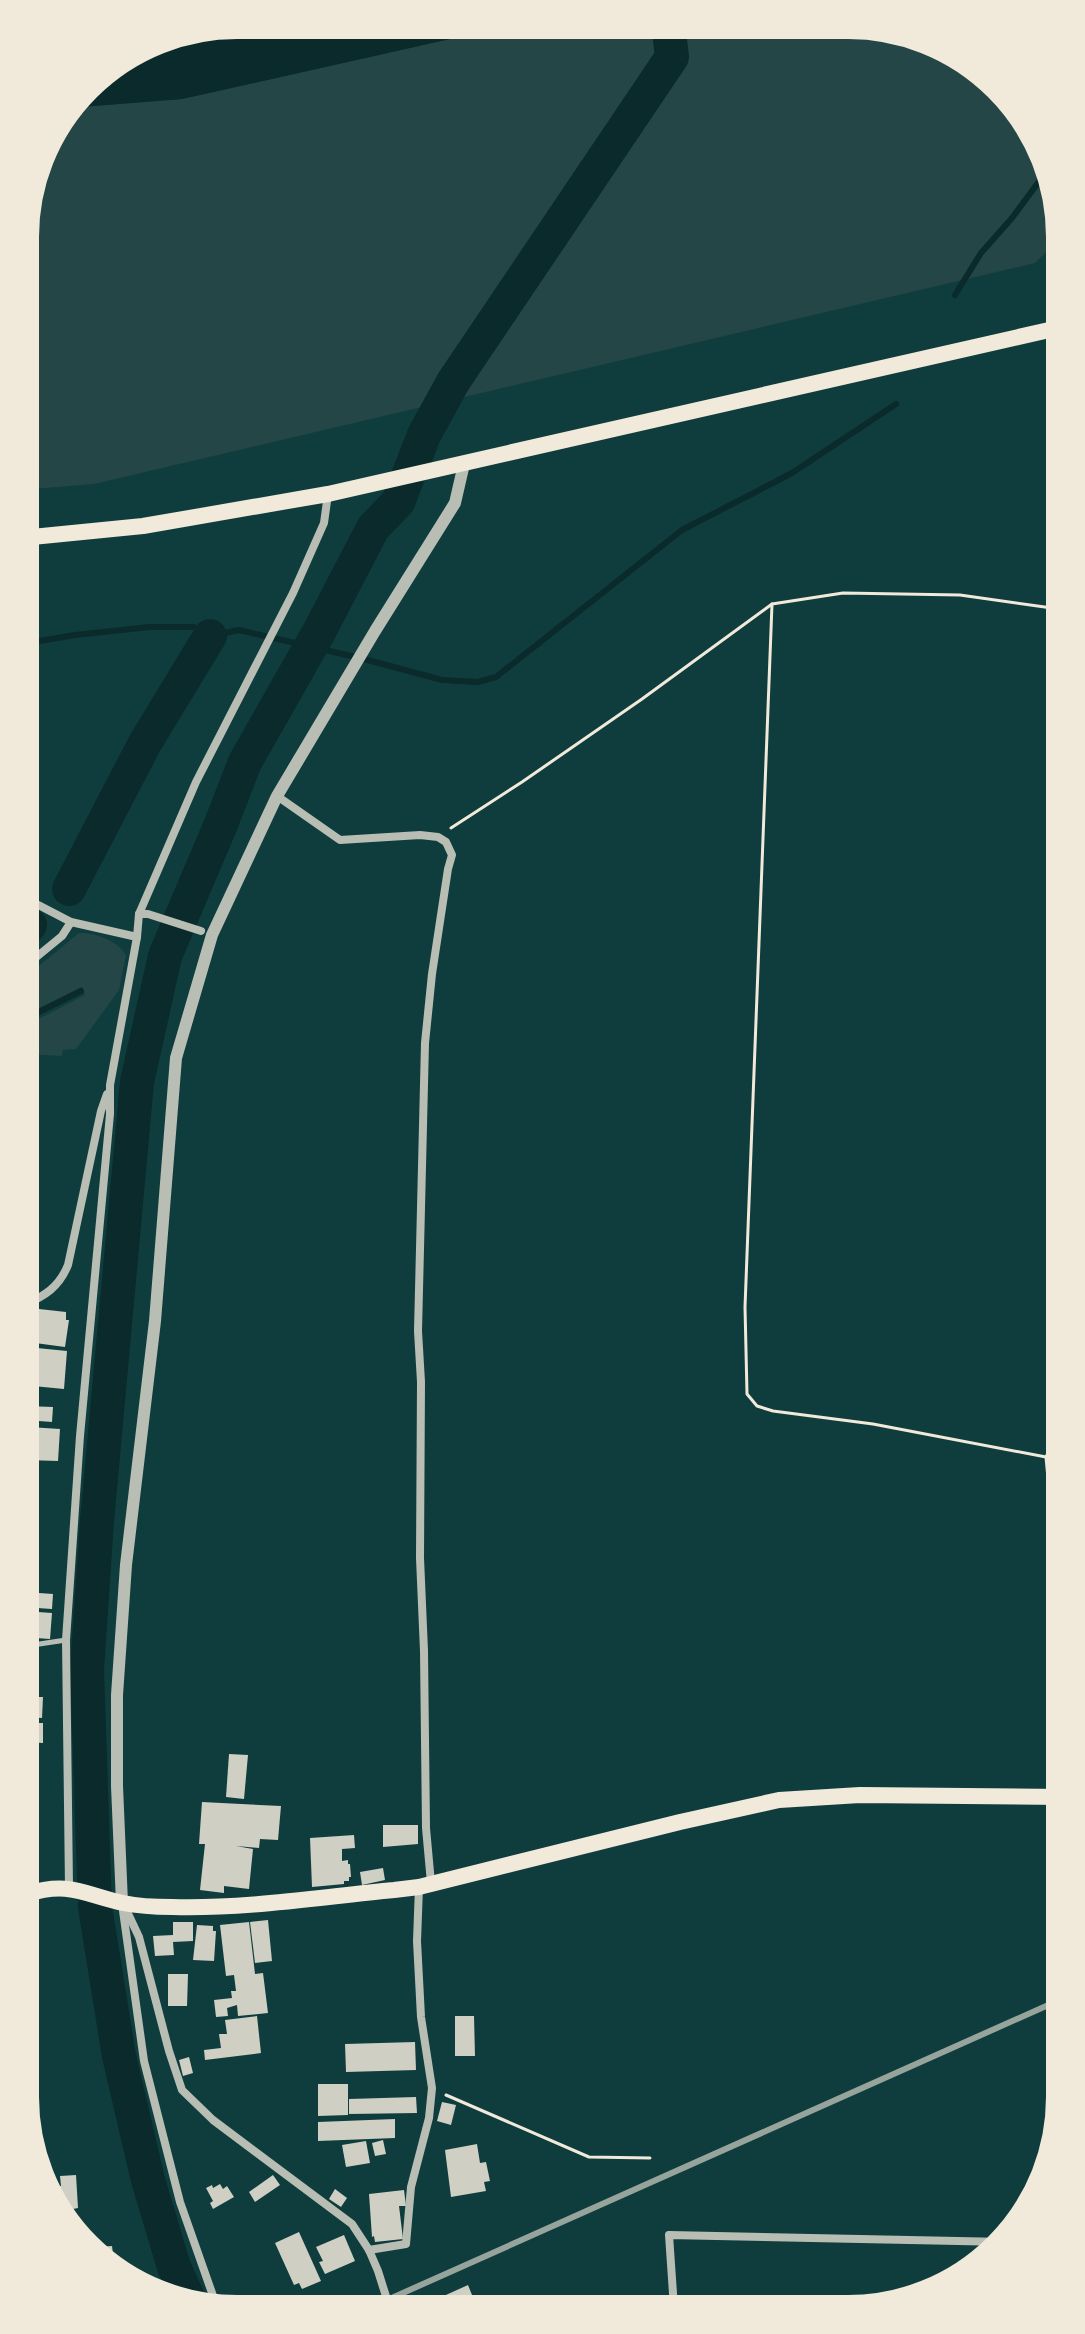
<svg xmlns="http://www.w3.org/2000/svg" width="1085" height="2334" font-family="Rubik,sans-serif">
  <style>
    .green { fill: #244646 }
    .water { fill: #0a2a2b }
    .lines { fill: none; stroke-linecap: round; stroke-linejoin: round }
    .stream { stroke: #0a2a2b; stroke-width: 6 }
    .river { stroke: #0a2a2b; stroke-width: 34 }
    .building { fill: #cfcfc3 }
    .path { stroke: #f1e9da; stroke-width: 3 }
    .service { stroke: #b8beb3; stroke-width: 5 }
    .minor { stroke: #b8beb3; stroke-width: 8 }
    .tertiary { stroke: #b8beb3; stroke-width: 12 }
    .primary { stroke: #f1e9da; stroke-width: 16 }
    .trunk { stroke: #f1e9da; stroke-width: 16 }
    .rail { stroke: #97a49c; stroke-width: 6 }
    .rim { fill: none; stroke: #f1e9da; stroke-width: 10 }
  </style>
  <rect width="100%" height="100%" fill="#0f3d3e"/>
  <g class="green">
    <path d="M526 22 890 24 991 74 1057 181 1058 240 1035 263 94 484 21 490V223L43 141 68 108 182 99Z"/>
    <path d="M79 933C95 932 118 941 126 955L119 990 76 1049 63 1050 62 1056 24 1054 23 1027 85 995 82 987 23 1016V979Z"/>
  </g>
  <path class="water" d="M237 20 526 22 182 99 68 108 94 74 155 36Z"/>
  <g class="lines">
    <g class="stream">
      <path d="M955 295 981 253 1012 218 1049 168"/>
      <path d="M22 644 75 635 150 627H194L210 636 239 630 364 659 442 680 478 682 496 677 682 530 792 473 896 404"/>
      <path d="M158 963 165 956"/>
      <path d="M23 1020 81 991"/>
    </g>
    <g class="river">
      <path d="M69 889 145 743 210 636"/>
      <path d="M23 932 30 925"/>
      <path d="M193 2309 174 2267 148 2180 119 2056 95 1907 87 1669 97 1521 137 1082 165 956 221 824 245 762 320 630 373 528 398 502 424 435 453 382 672 57 668 23"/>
    </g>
  </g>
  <g class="building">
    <path d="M39 1309 66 1312V1320H69L65 1347 35 1343Z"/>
    <path d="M37 1348 67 1351 64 1389 33 1386 34 1375H29L31 1361 36 1362Z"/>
    <path d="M25 1406 53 1407 52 1422 25 1420Z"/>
    <path d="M29 1427 60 1429 58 1461 26 1460Z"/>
    <path d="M39 1593 53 1594 52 1609 37 1608Z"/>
    <rect x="26" y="1596" width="8" height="45"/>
    <path d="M38 1612 52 1613 50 1639 36 1638Z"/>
    <path d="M26 1697H43L42 1718 26 1717Z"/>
    <path d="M26 1723H43V1743L26 1742Z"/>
    <path d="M229 1754 248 1755 244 1799 226 1797Z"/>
    <path d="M202 1802 281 1806 278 1840 260 1839 259 1848 236 1846 253 1849 249 1889 224 1886V1893L200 1890 205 1844H199Z"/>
    <path d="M383 1825H418V1844L383 1847Z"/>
    <path d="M354 1835 355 1848 342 1849V1861L348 1860V1864H350L351 1877H349V1881H344V1884L312 1887 310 1838Z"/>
    <path d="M383 1868 385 1880 362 1885 360 1872Z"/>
    <path d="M268 1920 272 1961 255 1963 250 1922Z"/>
    <path d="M173 1922H193V1941L173 1942 174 1955 155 1956 153 1936 173 1935Z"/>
    <path d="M249 1922 255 1974 263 1973 268 2013 238 2016 237 2005 227 2008 228 2016 216 2017 214 2000 232 1998 231 1991H236L234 1975 226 1976 220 1925Z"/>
    <path d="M197 1925 213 1926V1931H216L214 1961 193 1960Z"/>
    <path d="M168 1974H188L187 2006H168Z"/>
    <path d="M257 2016 261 2053 205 2060 204 2050 221 2048 219 2034H227L225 2020Z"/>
    <path d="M455 2016H474L475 2056H455Z"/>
    <path d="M415 2042 416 2070 346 2072 345 2044Z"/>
    <path d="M189 2057 193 2073 183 2076 179 2060Z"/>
    <path d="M318 2084H348V2115L318 2116Z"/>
    <path d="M416 2097 417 2113 349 2114V2099Z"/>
    <path d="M442 2102 456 2105 451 2125 437 2121Z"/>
    <path d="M395 2119V2138L318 2141V2122Z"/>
    <path d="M383 2140 386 2154 375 2156 372 2143Z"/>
    <path d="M366 2141 370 2163 346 2167 342 2145Z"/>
    <path d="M477 2144 480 2163 486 2162 490 2181 484 2182 486 2191 451 2197 445 2150Z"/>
    <path d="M76 2175 78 2208 73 2209 74 2228 51 2191H55L54 2187 61 2186 60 2176Z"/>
    <path d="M273 2175 280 2185 255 2202 249 2192Z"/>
    <path d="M220 2184 223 2189 227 2186 234 2197 213 2209 210 2203 213 2201 206 2188 212 2185 213 2188Z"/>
    <path d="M335 2189 347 2198 341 2207 329 2199Z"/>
    <path d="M404 2190 406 2206H399L403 2239 375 2242 374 2236 372 2237 369 2194Z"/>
    <path d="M299 2232 321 2281 302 2289 299 2283 294 2285 275 2243Z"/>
    <path d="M344 2235 355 2261 325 2274 319 2262 323 2261 316 2247Z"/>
    <path d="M112 2246 114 2262H99L97 2247Z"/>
    <path d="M468 2285 474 2300 457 2309H441L437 2299Z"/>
  </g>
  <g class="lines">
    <g class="path">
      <path d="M772 604 745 1307 747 1394 757 1406 773 1411 873 1424 1046 1457"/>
      <path d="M1060 753 1048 783 1057 1433 1046 1457 1059 1597 1063 1775"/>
      <path d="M451 828 522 782 642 699 772 604 843 593 960 595 1059 609"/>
      <path d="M446 2095 589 2157 650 2158"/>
    </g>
    <path class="service" d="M26 1646 66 1640"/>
    <g class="minor">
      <path d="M277 796 340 840 420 835 438 837 446 842 452 855 448 869 432 974 425 1043 418 1331 421 1382 420 1558 424 1651 426 1828 431 1883"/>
      <path d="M23 897 71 922 137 937"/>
      <path d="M139 914H148L201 931"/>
      <path d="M23 968 62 936 71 922"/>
      <path d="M24 1305C45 1296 59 1287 68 1265L101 1111 107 1094"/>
      <path d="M69 1888 66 1640 80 1436 110 1114V1085L137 937 139 914 196 782 293 593 324 523 328 494"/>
      <path d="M123 1903 139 1937 169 2051 182 2090 213 2120 352 2224 369 2250 378 2271 390 2309"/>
      <path d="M123 1911 144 2061 180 2202 218 2310"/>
      <path d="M369 2250 406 2244 411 2187 429 2118 432 2088 421 2017 417 1941 419 1887"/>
      <path d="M674 2308 669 2235 1007 2242"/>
    </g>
    <path class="tertiary" d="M122 1903 117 1786V1695L126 1565 155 1321 176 1058 212 935 277 796 375 631 455 503 464 464"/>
    <path class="primary" d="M27 1894C69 1881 83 1894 123 1903 138 1906 156 1907 172 1907 246 1909 320 1897 394 1890L419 1887 680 1822 779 1800 860 1795 1063 1797"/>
    <path class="trunk" d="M22 538 143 526 328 494 1058 328"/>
    <path class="rail" d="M367 2309 1064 1998"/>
  </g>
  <path d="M0 0H1085V2334H0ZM237 34H848A203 203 0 0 1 1051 237V2097A203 203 0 0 1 848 2300H237A203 203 0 0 1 34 2097V237A203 203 0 0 1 237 34Z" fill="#f1e9da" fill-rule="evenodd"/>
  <path class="rim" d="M237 34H848A203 203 0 0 1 1051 237V2097A203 203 0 0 1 848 2300H237A203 203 0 0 1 34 2097V237A203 203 0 0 1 237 34Z"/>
</svg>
